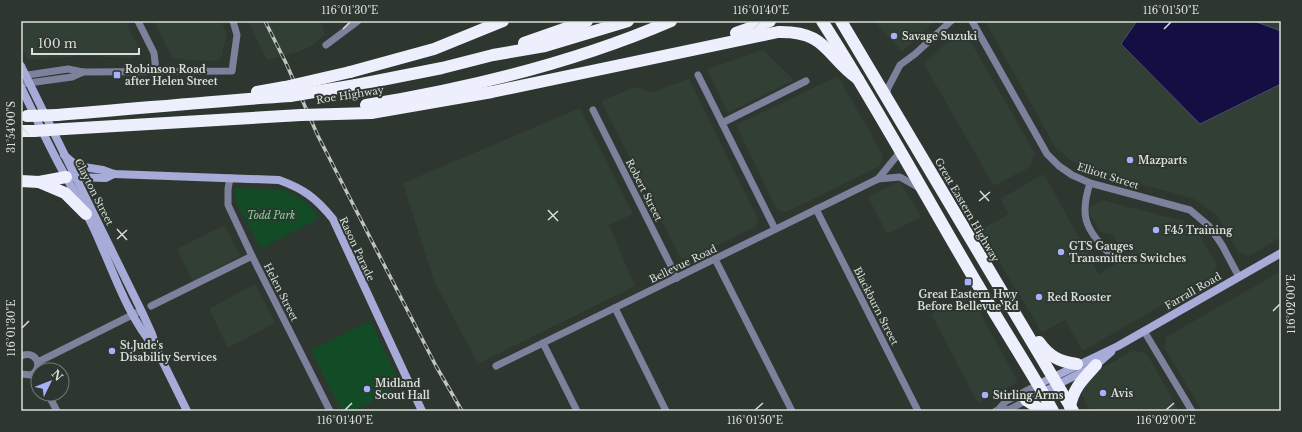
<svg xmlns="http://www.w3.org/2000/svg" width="1302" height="432" font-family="'Libre Baskerville',serif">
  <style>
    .built { fill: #313f34 }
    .green { fill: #124c27 }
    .water { fill: #140f43; stroke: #4f4d71 }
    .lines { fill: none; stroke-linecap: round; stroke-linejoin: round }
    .street { stroke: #7d819c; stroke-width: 7 }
    .secondary { stroke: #a6abd8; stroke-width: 8 }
    .highway { stroke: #edeffd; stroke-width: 12 }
    .rail-casing { stroke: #bfc4c0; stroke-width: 3.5 }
    .rail { stroke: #2e3630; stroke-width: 2; stroke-dasharray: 6; stroke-linecap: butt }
    .highway-bridge { stroke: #edeffd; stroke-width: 12 }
    .ticks { fill: none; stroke: #dadfdb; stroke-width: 1.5 }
    .poi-dot { fill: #a8b0fc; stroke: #2e3630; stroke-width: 1.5 }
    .labels { text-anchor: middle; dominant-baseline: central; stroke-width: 4; stroke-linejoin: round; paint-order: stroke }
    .poi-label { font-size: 10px; font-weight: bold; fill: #dadfdb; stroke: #2e3630; text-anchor: start }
    .street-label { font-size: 10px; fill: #dadfdb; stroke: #2e3630 }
    .park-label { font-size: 10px; font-style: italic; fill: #82d999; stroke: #2e3630 }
    .neatline { fill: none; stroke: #dadfdb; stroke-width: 1.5 }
    .ticks-label { font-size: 10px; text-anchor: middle; fill: #dadfdb }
  </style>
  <rect width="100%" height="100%" fill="#2e3630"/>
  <g class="built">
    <path d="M21 21H125L140 51 133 58 83 56 28 60 21 47Z"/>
    <path d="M154 21H221L227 34 222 56 216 61 173 59Z"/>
    <path d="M248 21H321L325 34 313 45 298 52 267 60Z"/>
    <path d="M874 21H935L902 52Z"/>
    <path d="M985 21H1137L1121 45 1200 124 1281 84V237L1250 256 1238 252 1217 215 1192 198 1085 170 1072 161 1055 147Z"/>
    <path d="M1254 21H1281V31Z"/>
    <path d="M956 34 968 37 1035 153 1030 167 994 186 924 64Z"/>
    <path d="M763 50 794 80 728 113 707 69Z"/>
    <path d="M838 76 883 155 880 166 786 212 777 210 736 125Z"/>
    <path d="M689 79 758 219 755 227 687 260 680 257 601 101 635 87 652 92Z"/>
    <path d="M580 108 633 214 609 225 635 286 478 364 434 281 403 183Z"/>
    <path d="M1044 174 1099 274 1126 258 1113 235 1100 232 1089 213 1090 207 1102 200 1184 221 1199 235 1217 265 1214 275 1083 351 1065 320 1042 333 980 230 1009 214 1000 199Z"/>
    <path d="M900 181 921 217 887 234 868 197Z"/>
    <path d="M225 225 240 256 193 281 177 249Z"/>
    <path d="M1281 271V411H1202L1165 349 1166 337Z"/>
    <path d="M255 284 275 323 228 348 209 309Z"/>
    <path d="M969 293 1018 382 978 403 931 314Z"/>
    <path d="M1134 350 1147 354 1179 411H1090L1081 393 1093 373Z"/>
  </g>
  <g class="green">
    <path d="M235 188 284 190 305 201 319 218 261 249 237 205Z"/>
    <path d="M370 321 401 386 354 411H342L311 350Z"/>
  </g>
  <path class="water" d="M1137 21H1254L1281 31V84L1200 124 1121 44Z"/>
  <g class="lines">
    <g class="street">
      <path d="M138 21 154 53 156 71"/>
      <path d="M972 21 1047 154 1059 166 1072 175 1090 183 1190 210 1209 226 1222 245 1239 277"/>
      <path d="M326 45 358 21"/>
      <path d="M698 75 775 229"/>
      <path d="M21 76 68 69 83 72 232 71 237 35 233 21"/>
      <path d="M21 84 72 77 83 72"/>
      <path d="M886 96 888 88 900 65 915 54 951 21"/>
      <path d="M593 110 677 278"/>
      <path d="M722 123 806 81"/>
      <path d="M230 178 228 189V205L252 256 330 411"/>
      <path d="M878 179 900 177 921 189"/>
      <path d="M1090 183C1080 214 1084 228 1108 252"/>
      <path d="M816 209 918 411"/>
      <path d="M715 259 792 411"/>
      <path d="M151 306 252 256"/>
      <path d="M615 308 666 411"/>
      <path d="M1144 331 1192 411"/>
      <path d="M543 343 577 411"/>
      <path d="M21 356C35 349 45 367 31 375L21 374"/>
      <path d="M38 362 138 312"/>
      <path d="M496 366 878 179 900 152"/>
      <path d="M48 394 57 411"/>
      <path d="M998 410 1005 402 1039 384"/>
      <path d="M996 411 1010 409 1043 392"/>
    </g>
    <g class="secondary">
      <path d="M21 66 141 310 152 334 157 350 187 411"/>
      <path d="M21 87C34 114 47 142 61 168 74 192 88 214 98 238 115 276 128 316 155 348"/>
      <path d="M64 155 77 166 103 170 114 174 279 180C304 189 316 198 333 219L422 411"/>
      <path d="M72 177 106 178 114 174"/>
      <path d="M1039 384 1118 346 1281 253"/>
      <path d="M1043 392 1096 365 1111 352"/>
    </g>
    <g class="highway">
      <path d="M822 21C880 111 930 205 985 297 1007 335 1032 372 1053 411"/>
      <path d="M841 21 1073 411"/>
      <path d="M736 33 770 21"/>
      <path d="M524 43 587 21"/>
      <path d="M350 72 434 49 503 21"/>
      <path d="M356 85 442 68 493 55 545 46 628 21"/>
      <path d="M257 92 285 87"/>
      <path d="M366 105C470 88 574 63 671 21"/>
      <path d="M371 113 492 92 778 32C827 31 825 55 858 79"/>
      <path d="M57 115C135 109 212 101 290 96"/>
      <path d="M64 129 301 115"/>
      <path d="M21 131H34"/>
      <path d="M21 181 39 182 66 177"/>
      <path d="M39 182 65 193 86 214"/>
      <path d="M1039 342C1049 356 1059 362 1077 364"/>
      <path d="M1026 400 1043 411"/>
      <path d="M1070 407C1073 388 1084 378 1096 365"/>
    </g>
    <defs>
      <path id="rail" d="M265 21 286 63 318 136 436 366 462 411"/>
    </defs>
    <use href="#rail" class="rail-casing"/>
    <use href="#rail" class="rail"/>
    <g class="highway-bridge">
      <path d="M285 87 350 72"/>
      <path d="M290 96 356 85"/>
      <path d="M301 115 371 113"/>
      <path d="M27 116 57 115"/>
      <path d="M34 131 64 129"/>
    </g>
  </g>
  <path class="ticks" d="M343 29 350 22M753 29 761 22M1164 29 1171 22M22 127 29 135M980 191 989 201M979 201 990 192M548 210 558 221M548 220 558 211M117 229 127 240M117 239 127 230M1273 311 1280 304M22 328 29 321M345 410 352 403M755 410 763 403M1166 410 1174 403"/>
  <g class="poi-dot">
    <circle cx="894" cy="36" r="4"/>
    <rect x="113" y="71" width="8" height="8" rx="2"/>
    <circle cx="1130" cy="160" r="4"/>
    <circle cx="1156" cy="230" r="4"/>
    <circle cx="1061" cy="252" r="4"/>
    <rect x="964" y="278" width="8" height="8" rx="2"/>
    <circle cx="1039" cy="297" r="4"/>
    <circle cx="112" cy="351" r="4"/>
    <circle cx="367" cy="389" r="4"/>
    <circle cx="1103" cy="393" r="4"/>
    <circle cx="985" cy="395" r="4"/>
  </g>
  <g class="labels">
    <g class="poi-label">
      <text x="902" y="36">Savage Suzuki</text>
      <text x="125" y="69">Robinson Road<tspan x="125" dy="12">after Helen Street</tspan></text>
      <text x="1138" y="160">Mazparts</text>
      <text x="1164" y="230">F45 Training</text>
      <text x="1069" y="246">GTS Gauges<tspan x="1069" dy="12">Transmitters Switches</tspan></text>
      <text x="968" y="294" text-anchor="middle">Great Eastern Hwy<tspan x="968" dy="12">Before Bellevue Rd</tspan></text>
      <text x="1047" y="297">Red Rooster</text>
      <text x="120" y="345">St.Jude's<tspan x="120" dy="12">Disability Services</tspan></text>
      <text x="375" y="383">Midland<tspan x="375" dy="12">Scout Hall</tspan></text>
      <text x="1111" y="393">Avis</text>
      <text x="993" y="395">Stirling Arms</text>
    </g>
    <g class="street-label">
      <text transform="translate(350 95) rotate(-9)">Roe Highway</text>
      <text transform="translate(1108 176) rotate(18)">Elliott Street</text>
      <text transform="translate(644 190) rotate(63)">Robert Street</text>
      <text transform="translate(94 192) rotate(63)">Clayton Street</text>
      <text transform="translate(967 210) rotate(60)">Great Eastern Highway</text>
      <text transform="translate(357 249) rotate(65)">Rason Parade</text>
      <text transform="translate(683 264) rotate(-26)">Bellevue Road</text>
      <text transform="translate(1193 291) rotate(-30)">Farrall Road</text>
      <text transform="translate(281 292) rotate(63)">Helen Street</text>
      <text transform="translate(876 306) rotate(63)">Blackburn Street</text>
    </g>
    <g class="park-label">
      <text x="271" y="215">Todd Park</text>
    </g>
  </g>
  <rect width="1302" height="432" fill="none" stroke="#2e3630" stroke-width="44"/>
  <g transform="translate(50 382) rotate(47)"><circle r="19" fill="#2e3630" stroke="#737a74"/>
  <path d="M0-3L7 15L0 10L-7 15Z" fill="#a8b0fc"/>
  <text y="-6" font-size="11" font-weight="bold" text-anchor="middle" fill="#dadfdb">N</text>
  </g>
  <path d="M32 48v6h107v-6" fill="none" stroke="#dadfdb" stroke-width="2"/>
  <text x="38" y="48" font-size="12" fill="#dadfdb" stroke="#2e3630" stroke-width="3" paint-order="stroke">100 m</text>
  <rect x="22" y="22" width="1258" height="388" class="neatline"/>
  <g class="ticks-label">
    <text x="350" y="14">116°01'30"E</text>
    <text x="761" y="14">116°01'40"E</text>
    <text x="1171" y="14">116°01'50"E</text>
    <text transform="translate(11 127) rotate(-90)" y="4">31°54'00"S</text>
    <text transform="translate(1291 304) rotate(-90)" y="4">116°02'00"E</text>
    <text transform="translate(11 328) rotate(-90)" y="4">116°01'30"E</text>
    <text x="345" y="424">116°01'40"E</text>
    <text x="755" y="424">116°01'50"E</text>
    <text x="1166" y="424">116°02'00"E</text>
  </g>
</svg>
